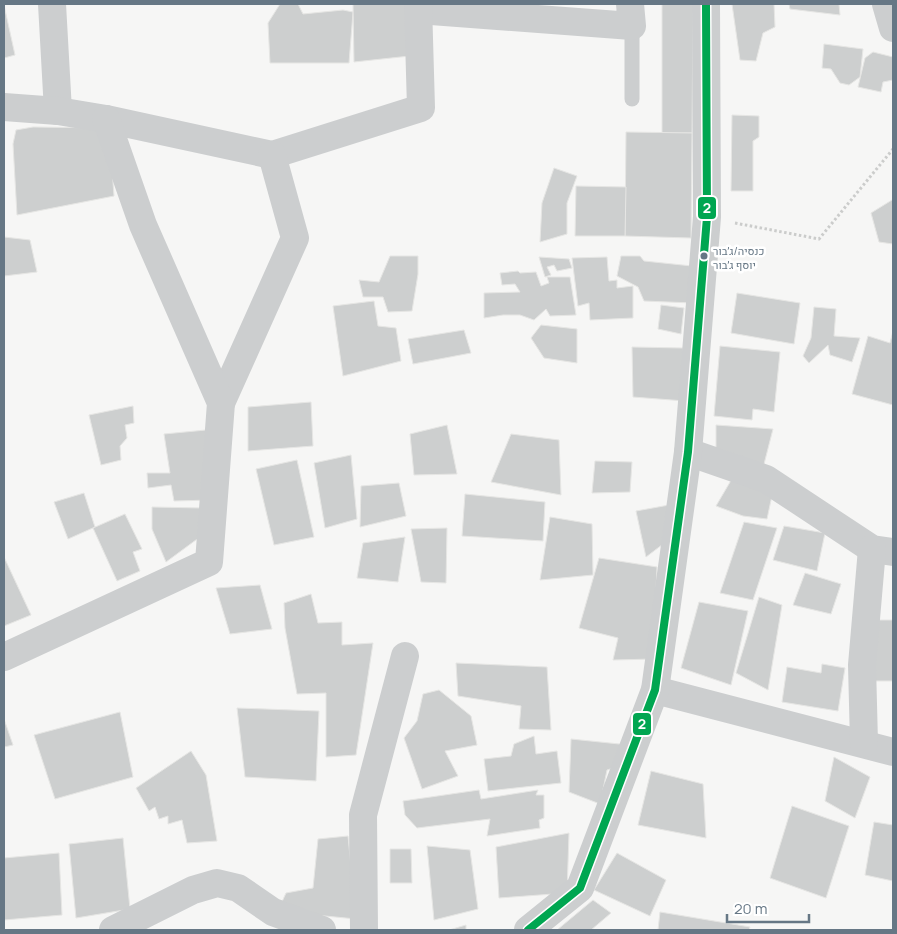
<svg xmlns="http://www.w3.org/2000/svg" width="897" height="934" font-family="Manrope,Heebo,sans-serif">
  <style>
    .building { fill: #cdcfcf; stroke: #e6e6e4 }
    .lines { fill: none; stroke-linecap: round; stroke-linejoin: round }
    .path { stroke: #cbcccb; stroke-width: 3; stroke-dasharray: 2.5 2.5; stroke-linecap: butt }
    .service { stroke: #cccecf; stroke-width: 15 }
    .minor { stroke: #cccecf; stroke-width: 28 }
    .tertiary { stroke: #cccecf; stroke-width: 28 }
    .bus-1-casing { stroke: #fff; stroke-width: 11 }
    .bus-1 { stroke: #00a651; stroke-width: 8 }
    .bus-dot { fill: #667785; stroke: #fff; stroke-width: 2 }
    .labels { text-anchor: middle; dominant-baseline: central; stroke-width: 5; stroke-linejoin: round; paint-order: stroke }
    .bus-label { font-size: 11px; fill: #667785; stroke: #fff; text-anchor: start }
    .line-badge { stroke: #fff; stroke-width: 2 }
    .badge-label { font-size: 14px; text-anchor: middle; font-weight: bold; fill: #fff }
  </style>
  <rect width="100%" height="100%" fill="#f6f6f5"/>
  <g class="building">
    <path d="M280 4H298L303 14 343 10 353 12 349 63H270L268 23Z"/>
    <path d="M353 4H415L419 55 354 62Z"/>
    <path d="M662 4H693L692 133H662Z"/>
    <path d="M732 4H774L775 27 763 33 756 61 740 60Z"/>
    <path d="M789 4H839L840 15 790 9Z"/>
    <path d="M4 5 15 55 4 58Z"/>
    <path d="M824 44 863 49 860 77 849 85 840 83 831 69 822 68Z"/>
    <path d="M873 52 893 57V80L883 82 881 92 858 87 865 58Z"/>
    <path d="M732 115 759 116V137L753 141V191H731Z"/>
    <path d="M33 127 109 128 114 196 17 215 13 144 16 130Z"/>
    <path d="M626 132 692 133 691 238 625 236Z"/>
    <path d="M554 168 577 176 567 203V234L540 242 542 203Z"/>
    <path d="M576 186 626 187 625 236H575Z"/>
    <path d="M892 200H893V244L879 242 871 213Z"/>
    <path d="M4 237 30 240 37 272 4 276Z"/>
    <path d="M390 256H418V274L412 311 388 312 383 297H363L359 280 379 282Z"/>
    <path d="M621 256H640L644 261 692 266 693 303 644 301 638 287 617 276Z"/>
    <path d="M539 257 569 259 572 268 557 271 554 265 547 267 551 275 545 277Z"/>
    <path d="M607 257 609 281 617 280V288L633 286V318L590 320 589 303 578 306 572 258Z"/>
    <path d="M518 271 520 273 536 272 541 286 549 283 547 277H570L576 315 550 316 546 309 534 320 520 315H503L484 318V293L520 292 515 284 502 285 500 273Z"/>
    <path d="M737 293 800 303 794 344 731 333Z"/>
    <path d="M374 301 378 326 396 328 401 361 343 376 333 306Z"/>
    <path d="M661 305 684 308 681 334 658 329Z"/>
    <path d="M814 307 836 309 834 336 860 338 852 362 830 355 828 345 809 363 803 356 811 338Z"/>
    <path d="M541 325 577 329V363L544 358 531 338Z"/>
    <path d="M464 330 471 353 413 364 408 339Z"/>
    <path d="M893 331V405L852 394 868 336 890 343Z"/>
    <path d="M720 346 780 352 774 412 753 409 752 420 714 416Z"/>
    <path d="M632 347 683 348 685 401 633 397Z"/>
    <path d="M311 402 313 446 248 451V407Z"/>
    <path d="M133 406 134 423 125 425 127 438 120 446 121 460 101 465 89 415Z"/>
    <path d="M447 425 457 474 414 475 410 434Z"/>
    <path d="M716 425 773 429 763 468 716 450Z"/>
    <path d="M206 430 210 500 174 501 171 485 148 488 147 473H170L164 434Z"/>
    <path d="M511 434 559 440 561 495 491 482Z"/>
    <path d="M351 455 357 519 325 528 314 463Z"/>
    <path d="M297 460 314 537 274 545 256 469Z"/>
    <path d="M595 461 632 462 630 492 592 493Z"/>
    <path d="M733 477 773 491 767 519 743 516 716 506Z"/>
    <path d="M399 483 406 516 360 527 361 486Z"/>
    <path d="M84 493 95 527 68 539 54 502Z"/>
    <path d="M465 494 545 502 543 541 462 536Z"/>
    <path d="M669 505 671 538 646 557 636 511Z"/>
    <path d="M152 507 202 508 204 534 166 562 152 529Z"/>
    <path d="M125 514 142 549 133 552 140 571 117 581 93 528Z"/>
    <path d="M550 517 592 524 593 575 540 580Z"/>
    <path d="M744 522 777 528 753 600 720 593Z"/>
    <path d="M784 526 825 533 817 571 773 560Z"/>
    <path d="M447 528 446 583 421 582 411 529Z"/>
    <path d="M405 537 398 582 357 578 363 543Z"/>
    <path d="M4 557 31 615 4 626Z"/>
    <path d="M599 558 657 567 653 659 613 660 618 638 579 628Z"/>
    <path d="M805 573 841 584 831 614 793 605Z"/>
    <path d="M260 585 272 629 230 634 216 588Z"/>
    <path d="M311 594 318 623 342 622V645L373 643 356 755 326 757V693L297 694 285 628 284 603Z"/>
    <path d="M759 597 782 605 768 690 736 673Z"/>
    <path d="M699 602 748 611 731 685 681 668Z"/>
    <path d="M876 620H893V681H871Z"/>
    <path d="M456 663 547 667 551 730 519 729 521 706 458 696Z"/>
    <path d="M822 664 845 668 838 711 782 702 787 667 821 673Z"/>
    <path d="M439 690 471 716 477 745 445 751 458 776 422 789 404 738 417 721 423 694Z"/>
    <path d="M237 708 319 711 316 781 245 777Z"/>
    <path d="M120 712 133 777 55 799 34 735Z"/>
    <path d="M4 719 13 745 4 747Z"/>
    <path d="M534 736 536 754 557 751 561 783 488 791 484 759 511 756 514 744Z"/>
    <path d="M571 739 629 745 620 766 607 770 600 804 569 792Z"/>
    <path d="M191 751 206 775 217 841 187 843 182 820 168 824V816L159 819 155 807 149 811 136 788Z"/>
    <path d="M834 757 870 777 855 818 825 801Z"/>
    <path d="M651 771 703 784 706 838 638 825Z"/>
    <path d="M479 790 481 799 538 790 536 795H544V818L539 820 540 828 487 836 490 819 417 828 405 815 403 801Z"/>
    <path d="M792 806 849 826 826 898 770 878Z"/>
    <path d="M874 822 893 825V881L865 875Z"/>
    <path d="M569 833 567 893 499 898 496 847Z"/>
    <path d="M348 836 356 919 305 914 281 904 286 893 313 888 318 839Z"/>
    <path d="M123 838 130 909 76 918 69 844Z"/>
    <path d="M427 846 470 850 478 909 434 920Z"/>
    <path d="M390 849H411L412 883H390Z"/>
    <path d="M59 853 62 915 4 920V858Z"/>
    <path d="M617 853 666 880 650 916 594 890Z"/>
    <path d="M593 900 611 913 591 930H557Z"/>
    <path d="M660 912 750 927 749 930H658Z"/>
    <path d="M466 925V930H449Z"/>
  </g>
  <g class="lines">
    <path class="path" d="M735 223 819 239 893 149"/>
    <path class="service" d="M632 26V99"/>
    <g class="minor">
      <path d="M52 4 58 111"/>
      <path d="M886 4 893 28"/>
      <path d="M418 10 632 26 630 4"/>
      <path d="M4 107 58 111 106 119 272 155 421 108 418 4"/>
      <path d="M221 403 295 238 272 155"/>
      <path d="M688 452 766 479 872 549 893 552"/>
      <path d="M4 657 209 562 221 403 143 225 106 119"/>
      <path d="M655 690 893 752"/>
      <path d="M864 743 862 665 872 549"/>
      <path d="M113 930 193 890 217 883 238 888 273 912 322 930"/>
      <path d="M364 930 363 815 405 656"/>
    </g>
    <path class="tertiary" d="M528 930 580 888 655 690 688 452 707 217 706 4"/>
    <defs>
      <path id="bus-1" d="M528 930 580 888 655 690 688 452 707 217 706 4"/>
    </defs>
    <use href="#bus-1" class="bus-1-casing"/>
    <use href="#bus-1" class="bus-1"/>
  </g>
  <circle class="bus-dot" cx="704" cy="256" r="4.5"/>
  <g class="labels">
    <g class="bus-label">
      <text x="713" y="250">כנסיה/ג׳בור<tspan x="713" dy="14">יוסף ג׳בור</tspan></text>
    </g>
  </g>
  <g class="line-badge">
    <rect x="697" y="196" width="20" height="24" rx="5" fill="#00a651"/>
    <rect x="632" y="712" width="20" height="24" rx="5" fill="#00a651"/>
  </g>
  <g class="badge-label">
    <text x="707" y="213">2</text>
    <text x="642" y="729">2</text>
  </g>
  <rect width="897" height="934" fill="none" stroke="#667785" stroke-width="10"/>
  <path d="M727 914v8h82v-8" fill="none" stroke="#667785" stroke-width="2.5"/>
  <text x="734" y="914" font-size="15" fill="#667785" stroke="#ffffff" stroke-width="4" paint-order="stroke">20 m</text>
</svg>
